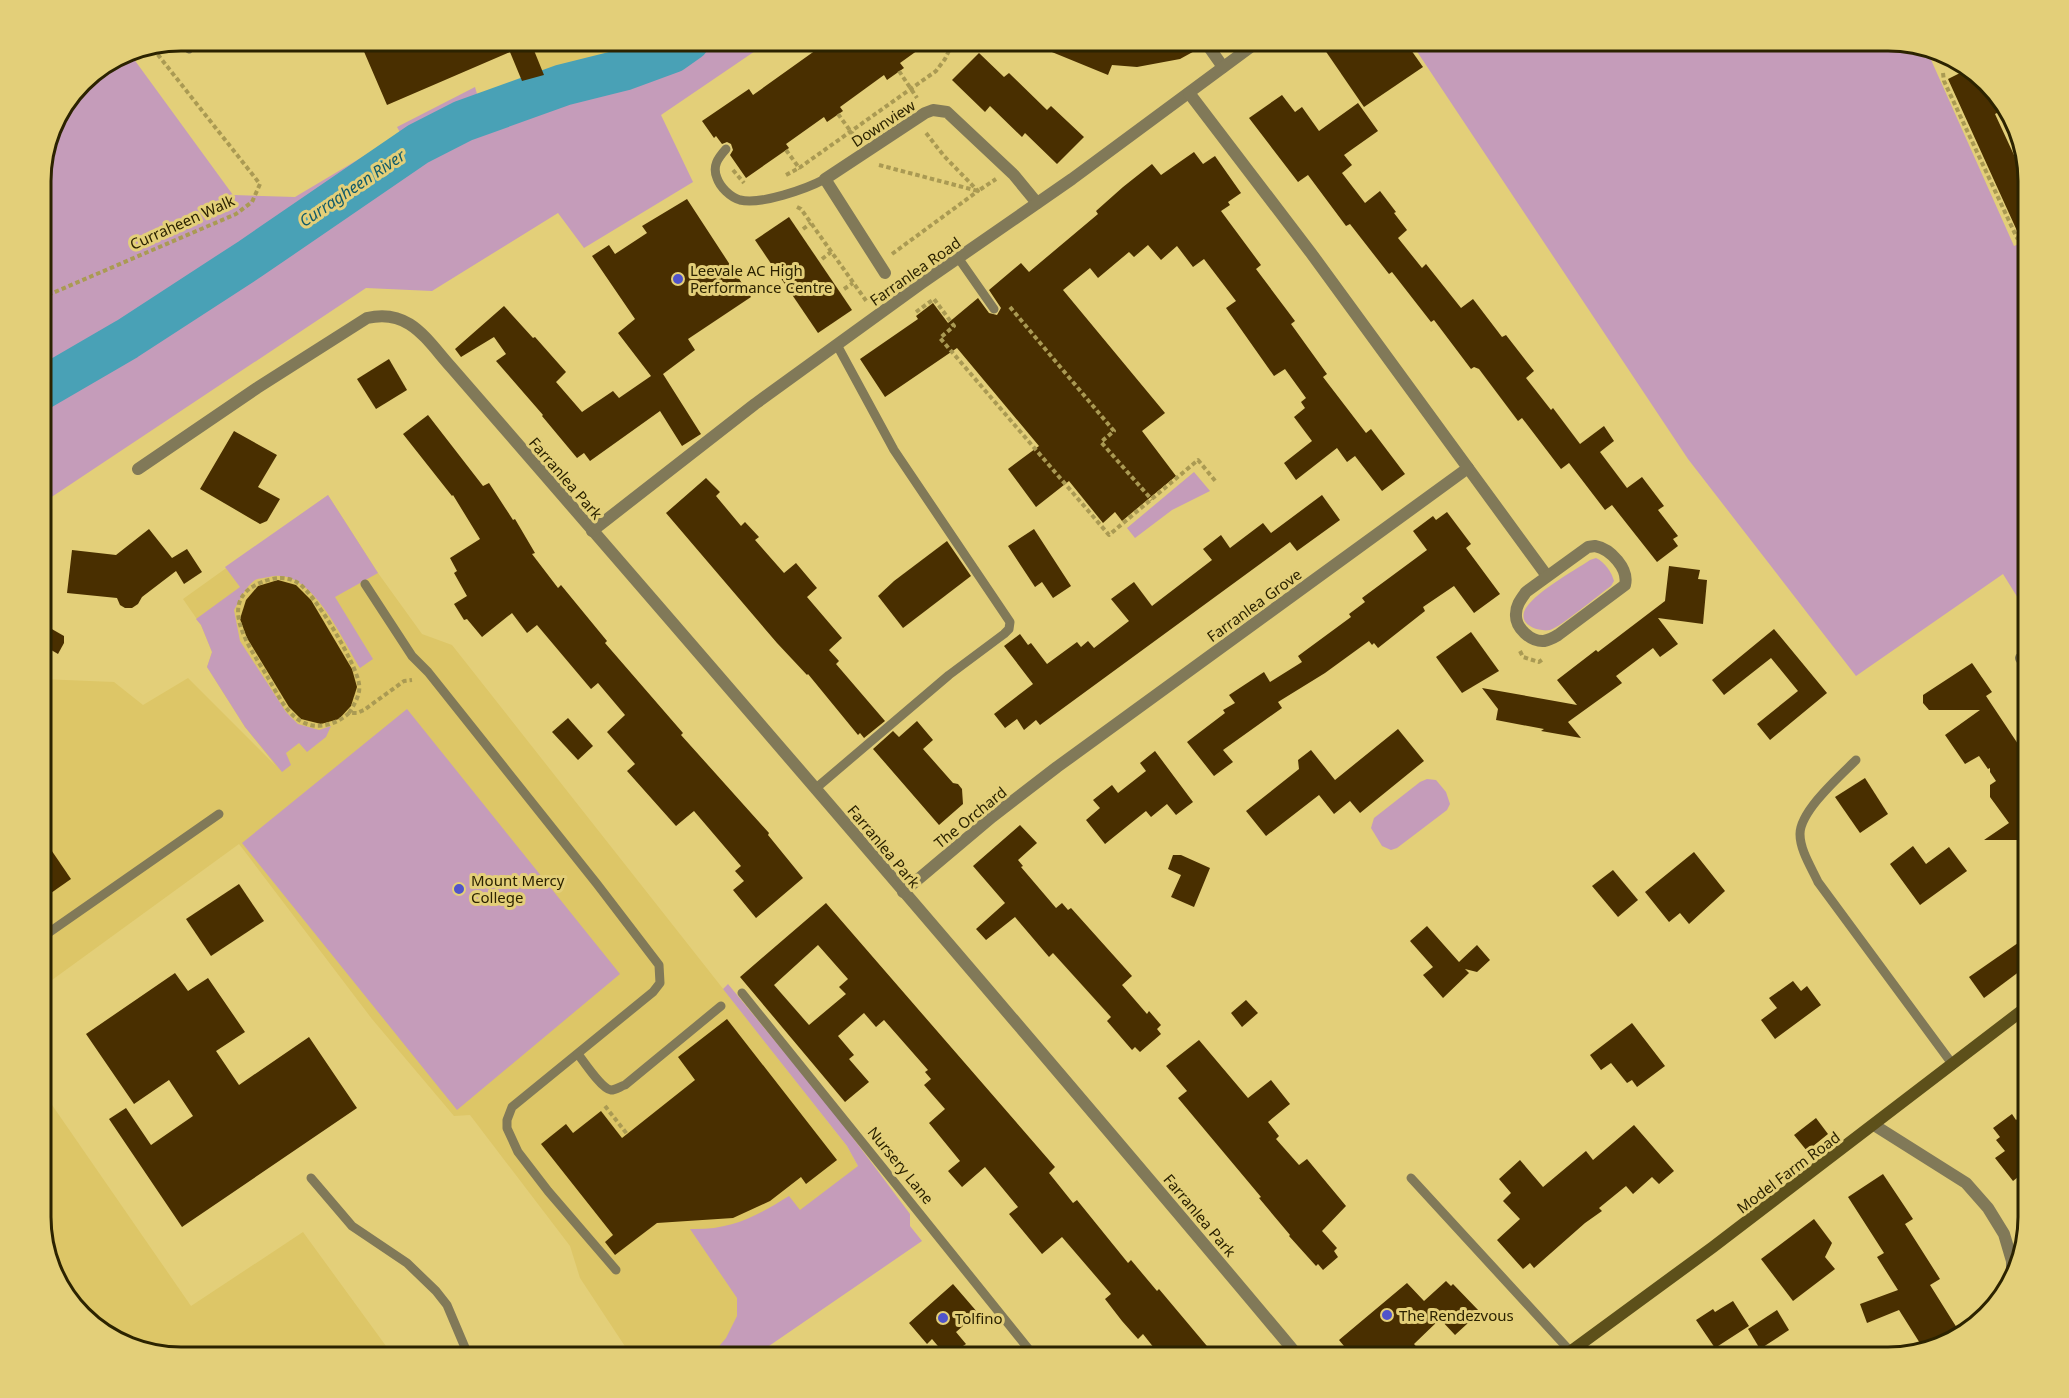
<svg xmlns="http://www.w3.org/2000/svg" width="2069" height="1398" font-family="'Noto Sans',sans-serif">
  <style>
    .built { fill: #ddc667 }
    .green { fill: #c59cba }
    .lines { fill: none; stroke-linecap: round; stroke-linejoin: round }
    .river { stroke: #49a1b6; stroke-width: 42 }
    .building { fill: #492f00; fill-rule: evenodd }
    .path { stroke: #aa9a53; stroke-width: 4; stroke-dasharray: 4.5 3; stroke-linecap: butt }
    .lane { stroke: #817958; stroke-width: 9 }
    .street { stroke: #817958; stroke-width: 12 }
    .secondary { stroke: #5d501a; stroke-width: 12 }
    .poi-dot { fill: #5054ca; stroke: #e3cf79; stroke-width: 2 }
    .labels { text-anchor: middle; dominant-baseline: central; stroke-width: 6; stroke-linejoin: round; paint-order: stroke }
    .street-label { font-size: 15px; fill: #2c2300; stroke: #e3cf79 }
    .poi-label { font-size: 15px; fill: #2c2300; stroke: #e3cf79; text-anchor: start }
    .water-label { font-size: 16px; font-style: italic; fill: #115b6a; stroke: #e3cf79 }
    .rim { fill: none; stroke: #2c2300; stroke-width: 3 }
  </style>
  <rect width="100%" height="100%" fill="#e3cf79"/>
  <g class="built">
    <path d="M640 40 642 46 522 81 505 41Z"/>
    <path d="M328 495 378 573 422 634 452 645 847 1146 874 1195 718 1357H632L580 1278 570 1246 470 1115 454 1116 372 1019 239 844 41 988V679L114 682 143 705 188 678 276 766 245 727 207 667 212 652 201 625 183 599Z"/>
    <path d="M41 1089 191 1306 303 1232 394 1357H181L102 1334 59 1287 41 1226Z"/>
  </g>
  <g class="green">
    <path d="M1888 40 1928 53 2014 246 2028 240V598L2021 603 2003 574 1856 676 1688 459 1410 41Z"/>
    <path d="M640 41H770L661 115 693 182 584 248 558 213 432 291 366 288 41 504V172L55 119 82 81 128 51 233 195 295 197 401 134 397 127 475 87 477 94 642 46Z"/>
    <path d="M1194 472 1210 491 1172 510 1135 538 1127 528Z"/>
    <path d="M328 495 378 573 335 597 373 659 360 668C341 638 311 566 269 577 265 578 259 578 255 580 245 587 240 600 234 610L240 641 286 712 298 724 319 730 331 726 326 737 307 752 299 743 286 753 291 765 282 772 245 727 207 667 212 652 201 625 196 619 240 587 225 567Z"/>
    <path d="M1596 558C1605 562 1612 573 1614 581L1611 586C1600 594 1559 628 1550 630 1539 632 1520 626 1524 612 1531 594 1574 571 1590 560Z"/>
    <path d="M407 709 620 974 457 1110 242 843Z"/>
    <path d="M1427 779 1436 780 1446 792 1450 804 1447 810 1397 848 1391 850 1382 846 1371 828 1374 818 1420 782Z"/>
    <path d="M728 984 832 1110 910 1214V1226L922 1241 753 1357H710L726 1338 737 1316V1298L690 1229C731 1230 755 1217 789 1196L800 1210 858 1166 847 1146 723 989Z"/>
  </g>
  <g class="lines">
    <path class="river" d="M41 389 127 339 250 259 418 144 463 121 563 85 623 70 672 52 689 40"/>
  </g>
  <g class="building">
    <path d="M359 40H537L531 43 544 75 522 81 510 52 387 105Z"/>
    <path d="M830 40H932L900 63 904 68 887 80 884 75 840 107 843 111 827 122 824 117 786 144 789 148 746 178 730 155 733 150 731 144 727 142 722 144 716 136 714 138 702 121 749 89 753 95Z"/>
    <path d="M1196 40 1200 48 1180 59 1137 67 1112 65 1108 75 1025 41Z"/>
    <path d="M1318 40H1404L1423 67 1364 107Z"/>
    <path d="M979 53 1004 77 1009 73 1047 110 1051 106 1084 137 1057 164 1025 133 1022 137 990 106 985 112 952 80Z"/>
    <path d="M1970 68 2007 108 1995 114 2020 168 2025 166 2028 180V255L1948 79Z"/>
    <path d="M1282 95 1295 112 1302 107 1319 131 1358 103 1378 131 1344 155 1352 165 1342 173 1365 203 1380 191 1396 212 1394 213 1407 230 1398 238 1422 268 1426 264 1461 308 1473 299 1502 337 1506 335 1534 371 1526 378 1551 410 1553 408 1580 444 1604 426 1614 441 1600 452 1627 488 1642 477 1664 506 1658 510 1678 536 1673 539 1678 546 1657 562 1612 505 1605 510 1569 463 1561 469 1522 418 1518 421 1479 369 1474 367 1471 369 1434 320 1431 322 1392 272 1389 274 1350 224 1346 226 1308 175 1298 182 1249 118Z"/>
    <path d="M1194 152 1203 164 1215 156 1241 193 1228 202 1230 205 1221 211 1261 265 1256 269 1295 321 1291 324 1327 374 1323 377 1366 433 1371 429 1405 474 1382 491 1355 456 1347 462 1337 448 1296 480 1284 463 1312 441 1294 417 1305 408 1301 402 1306 398 1285 369 1274 376 1226 308 1236 301 1204 259 1193 267 1177 246 1161 260 1148 245 1134 257 1129 252 1098 278 1090 268 1063 290 1165 413 1142 431 1176 476 1122 521 1115 512 1103 523 1069 481 1036 507 1008 469 1039 446 957 348 885 397 860 359 918 319 916 316 933 303 948 323 978 298 989 313 997 315 1001 308 989 290 1021 263 1029 272 1098 214 1096 211 1123 187 1152 164 1161 175Z"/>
    <path d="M687 199 751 297 688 339 695 350 663 374 701 434 682 446 660 411 590 461 584 453 577 458 542 416 543 415 496 361 506 354 494 337 461 357 455 349 504 306 533 338 535 337 566 372 556 382 582 412 613 391 619 398 651 376 618 333 635 319 592 256 609 245 615 254 647 233 642 226Z"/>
    <path d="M789 217 852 310 818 333 755 240Z"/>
    <path d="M389 359 407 390 376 409 357 379Z"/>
    <path d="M428 415 483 486 489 483 513 520 515 519 535 553 532 554 558 588 561 585 607 641 605 643 683 733 681 735 769 833 768 835 803 878 756 918 733 890 744 881 735 871 741 866 694 811 676 826 627 771 635 764 607 732 625 715 598 683 591 689 537 625 527 633 512 613 482 637 467 619 464 620 454 604 467 596 454 573 457 571 450 558 480 539 453 495 452 496 403 434Z"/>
    <path d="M234 431 277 455 258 487 280 499 267 521 260 524 200 489Z"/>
    <path d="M706 478 720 492 716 496 741 526 745 522 759 537 755 540 784 573 796 563 817 588 807 597 842 638 829 650 839 661 836 664 885 721 864 738 860 733 858 735 808 674 807 675 777 643 666 513Z"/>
    <path d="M1322 495 1340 520 1297 551 1290 542 1040 725 1036 720 1024 730 1017 719 1005 728 994 714 1033 684 1004 646 1020 634 1028 645 1031 643 1047 664 1077 642 1081 647 1088 641 1094 648 1129 621 1111 599 1134 582 1152 606 1212 560 1203 549 1221 535 1230 548 1263 523 1271 533Z"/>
    <path d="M1447 512 1471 544 1466 548 1500 594 1474 613 1454 586 1423 607 1425 611 1378 648 1374 643 1372 645 1369 641 1325 673 1278 702 1282 708 1223 750 1233 762 1214 776 1187 742 1225 713 1223 710 1235 703 1229 695 1264 672 1270 682 1302 662 1298 656 1351 617 1349 614 1365 602 1362 598 1427 550 1413 531 1433 516 1436 520Z"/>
    <path d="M149 529 172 558 187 549 202 572 184 584 176 571 142 597 138 604 132 608H125L120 605 117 598 67 593 72 550 116 555Z"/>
    <path d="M1034 529 1071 586 1053 598 1042 582 1035 587 1008 546Z"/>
    <path d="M947 541 971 576 903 628 878 596 894 581Z"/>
    <path d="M1669 566 1700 570 1698 579 1707 580 1703 624 1658 618 1678 644 1660 657 1653 648 1616 676 1622 683 1568 722 1581 738 1541 731 1544 729 1496 720 1498 709 1482 688 1577 705 1557 680 1596 650 1598 652 1665 601Z"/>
    <path d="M278 580 296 585 311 600 352 669 357 687 351 706 339 719 321 724 301 719 289 707 247 638 240 619 246 600 258 586Z"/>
    <path d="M50 628 64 636V643L58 654 41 644Z"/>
    <path d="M1774 629 1827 693 1770 740 1757 724 1798 691 1771 658 1724 695 1712 680Z"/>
    <path d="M1471 632 1499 671 1462 693 1436 657Z"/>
    <path d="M1972 663 1992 692 1986 696 2028 759V850L2021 840H1984L2009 823 1990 797V785L1996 781 1990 772V768L1988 769 1979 756 1965 764 1945 735 1980 710H1929L1923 703V695Z"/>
    <path d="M568 718 593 746 578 760 552 732Z"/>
    <path d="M917 721 933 740 923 749 953 783 958 784 962 789 963 804 939 825 873 749 893 731 899 737Z"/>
    <path d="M1398 729 1424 761 1360 813 1350 801 1334 814 1319 795 1266 836 1246 811 1299 769 1298 760 1311 750 1335 780Z"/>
    <path d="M1155 751 1193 802 1176 815 1167 804 1151 817 1146 811 1105 844 1086 820 1100 808 1093 800 1112 785 1118 793 1146 771 1140 763Z"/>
    <path d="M1865 778 1888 814 1860 833 1835 797Z"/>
    <path d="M1020 825 1037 843 1018 860 1023 866 1021 867 1056 908 1062 903 1068 910 1071 908 1132 976 1122 985 1147 1014 1149 1011 1161 1025 1157 1029 1161 1034 1140 1052 1135 1047 1132 1050 1107 1021 1111 1017 1053 953 1049 957 1015 917 986 940 976 929 1005 903 973 866Z"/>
    <path d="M41 835 71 879 41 900Z"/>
    <path d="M1913 846 1926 864 1949 847 1967 871 1920 905 1890 864Z"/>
    <path d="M1694 852 1725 891 1689 924 1680 913 1669 922 1645 892Z"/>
    <path d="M1173 855H1181L1210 868 1194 907 1171 897 1181 875 1168 869Z"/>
    <path d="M1613 870 1638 900 1618 917 1592 886Z"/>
    <path d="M239 884 264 921 211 956 186 919Z"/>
    <path d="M826 903 1055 1167 1049 1173 1073 1203 1077 1200 1128 1263 1131 1260 1157 1291 1159 1289 1217 1358H1162L1143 1334 1138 1339 1122 1321 1105 1299 1111 1294 1062 1237 1042 1254 1009 1214 1018 1207 985 1167 962 1187 948 1171 960 1161 929 1123 945 1109 924 1085 931 1079 925 1072 928 1070 884 1020 876 1027 864 1013 838 1036 854 1055 849 1059 869 1082 845 1102 740 977ZM818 945 848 979 839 987 846 994 809 1025 774 985Z"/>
    <path d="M1427 926 1459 962 1477 945 1490 960 1477 972 1465 969 1469 973 1443 998 1423 975 1433 967 1410 941Z"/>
    <path d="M2028 936V965L1984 998 1969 977Z"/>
    <path d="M175 973 188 991 208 978 245 1032 216 1051 239 1085 309 1037 357 1108 182 1227 109 1119 126 1108 151 1145 193 1116 169 1080 134 1104 86 1034Z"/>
    <path d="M1793 981 1801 991 1807 986 1821 1005 1775 1039 1761 1020 1777 1008 1769 998Z"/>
    <path d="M1246 1000 1258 1013 1242 1027 1231 1013Z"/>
    <path d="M727 1019 837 1160 806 1184 801 1177 770 1201 733 1218 657 1223 615 1255 605 1242 613 1235 541 1144 566 1124 573 1133 601 1111 622 1138 695 1080 678 1057Z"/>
    <path d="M1632 1023 1665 1066 1637 1087 1632 1080 1627 1083 1611 1063 1601 1070 1590 1055Z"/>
    <path d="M1199 1040 1248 1098 1271 1080 1290 1104 1268 1122 1279 1136 1276 1139 1299 1165 1307 1159 1346 1206 1322 1231 1337 1248 1334 1251 1338 1257 1323 1270 1318 1264 1316 1266 1289 1236 1290 1235 1259 1198 1261 1197 1178 1098 1187 1091 1166 1066Z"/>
    <path d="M2028 1111V1169L2013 1181 1995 1158 2005 1151 1996 1140 2000 1137 1993 1128 2012 1114 2016 1120Z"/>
    <path d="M1816 1118 1828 1134 1807 1151 1794 1135Z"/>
    <path d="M1634 1125 1674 1171 1659 1184 1652 1177 1633 1194 1626 1186 1599 1208 1602 1211 1585 1223 1534 1268 1530 1263 1523 1269 1497 1240 1520 1219 1503 1201 1511 1193 1499 1179 1520 1160 1543 1187 1586 1151 1593 1160Z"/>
    <path d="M1883 1174 1913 1219 1905 1224 1940 1279 1930 1285 1962 1336 1958 1339 1923 1348 1899 1310 1867 1323 1860 1304 1898 1290 1877 1257 1884 1253 1848 1197Z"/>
    <path d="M1814 1219 1832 1243 1825 1257 1835 1269 1793 1301 1761 1259Z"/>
    <path d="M1446 1281 1451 1286 1453 1284 1480 1312 1455 1335 1440 1319 1414 1344 1426 1358H1354L1339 1340 1407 1283 1424 1301Z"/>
    <path d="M953 1284 978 1313 956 1332 966 1344 963 1346 973 1358H948L932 1339 927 1344 909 1323Z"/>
    <path d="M1733 1301 1749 1326 1715 1348 1696 1320 1713 1309 1715 1312Z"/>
    <path d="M1777 1310 1789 1330 1760 1349 1748 1329Z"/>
  </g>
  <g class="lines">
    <g class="path">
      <path d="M1274 49 1290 40"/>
      <path d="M899 71 917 98"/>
      <path d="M1943 73 1944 81 2017 238 2028 233"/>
      <path d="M838 114 857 140"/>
      <path d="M786 150 800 169"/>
      <path d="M879 165 978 191 996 179"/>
      <path d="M733 170 744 183"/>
      <path d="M786 175 799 168 936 71 945 59 954 40"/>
      <path d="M797 207 801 209 867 302"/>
      <path d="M803 229 811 223"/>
      <path d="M892 254 978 191 944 156 926 133"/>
      <path d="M822 259 831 252"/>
      <path d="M844 289 853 283"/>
      <path d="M41 298 236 214 252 202 260 184 151 46"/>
      <path d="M1010 307 1114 431 1101 442 1152 500"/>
      <path d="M916 312 934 299 954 326 940 338 1109 535 1198 460 1217 483"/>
      <path d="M1520 651 1523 657 1539 662 1543 659"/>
      <path d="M349 713C354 705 361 694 359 684 357 665 314 592 298 583 291 578 280 577 272 579 211 594 247 643 267 676 276 691 284 710 299 720 315 731 336 725 349 713H357L364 710 404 681 412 680"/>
      <path d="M605 1106 627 1134"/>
    </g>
    <g class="lane">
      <path d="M184 40 189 49"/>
      <path d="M1941 57H1943"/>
      <path d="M726 149C718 158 712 166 717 178 720 187 730 197 740 200 761 205 806 189 825 179"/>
      <path d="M959 259 994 309"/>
      <path d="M365 584 412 656 428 672 597 884 659 965 660 983 653 992 512 1107 507 1120V1128L518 1152 548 1191 616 1270"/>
      <path d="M41 729 46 736"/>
      <path d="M1856 760C1840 776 1800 811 1800 834 1800 850 1811 867 1818 882L1953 1065"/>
      <path d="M815 789 949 675 1004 634 1009 629 1010 622 894 450 837 345"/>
      <path d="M41 938 219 814"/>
      <path d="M742 993 1035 1357"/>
      <path d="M578 1054C584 1062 602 1089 611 1090 616 1090 621 1086 625 1085L721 1006"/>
      <path d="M311 1178 352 1226 407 1263 436 1291 447 1305 469 1357"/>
      <path d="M1411 1178 1571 1352"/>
      <path d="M670 1357 671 1355"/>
    </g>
    <g class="street">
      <path d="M1204 40 1223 67"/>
      <path d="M885 273 825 179 925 113 933 110 947 112 1014 175 1037 203"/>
      <path d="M1468 468 1547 576"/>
      <path d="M138 469 257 388 367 318C409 308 426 339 451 367 736 695 1020 1024 1299 1357"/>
      <path d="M592 531 755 404 922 283 1072 179 1260 40"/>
      <path d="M1595 546C1611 549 1629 569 1625 585L1558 635C1553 638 1549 640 1544 641 1531 642 1515 628 1516 614 1516 605 1521 599 1526 592L1588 547Z"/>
      <path d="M2021 658 2028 668"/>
      <path d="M903 892 992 817 1057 767 1468 468 1311 253 1189 93"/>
      <path d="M1874 1125 1966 1183 1988 1208 2004 1234 2012 1261V1272"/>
    </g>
    <path class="secondary" d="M1563 1357 1713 1247 2028 1006"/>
  </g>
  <g class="poi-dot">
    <circle cx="678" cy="279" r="6"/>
    <circle cx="459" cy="889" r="6"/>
    <circle cx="1387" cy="1315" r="6"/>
    <circle cx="943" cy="1318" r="6"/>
  </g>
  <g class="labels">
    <g class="street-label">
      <text transform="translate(883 123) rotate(-33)">Downview</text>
      <text transform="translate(182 222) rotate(-24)">Curraheen Walk</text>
      <text transform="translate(915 271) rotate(-35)">Farranlea Road</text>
      <text transform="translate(566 478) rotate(49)">Farranlea Park</text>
      <text transform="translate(1254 605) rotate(-36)">Farranlea Grove</text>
      <text transform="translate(970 817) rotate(-39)">The Orchard</text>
      <text transform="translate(884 846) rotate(50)">Farranlea Park</text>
      <text transform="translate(901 1165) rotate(51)">Nursery Lane</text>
      <text transform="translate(1788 1172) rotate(-37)">Model Farm Road</text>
      <text transform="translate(1200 1215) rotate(50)">Farranlea Park</text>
    </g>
    <g class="poi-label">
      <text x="690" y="270">Leevale AC High<tspan x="690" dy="17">Performance Centre</tspan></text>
      <text x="471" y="880">Mount Mercy<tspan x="471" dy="17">College</tspan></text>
      <text x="1399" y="1315">The Rendezvous</text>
      <text x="955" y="1318">Tolfino</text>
    </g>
    <g class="water-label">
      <text transform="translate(352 188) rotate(-34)">Curragheen River</text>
    </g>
  </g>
  <path d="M0 0H2069V1398H0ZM181 51H1888A130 130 0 0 1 2018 181V1217A130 130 0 0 1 1888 1347H181A130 130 0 0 1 51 1217V181A130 130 0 0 1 181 51Z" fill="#e3cf79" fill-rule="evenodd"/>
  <path class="rim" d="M181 51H1888A130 130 0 0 1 2018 181V1217A130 130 0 0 1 1888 1347H181A130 130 0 0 1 51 1217V181A130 130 0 0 1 181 51Z"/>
</svg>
